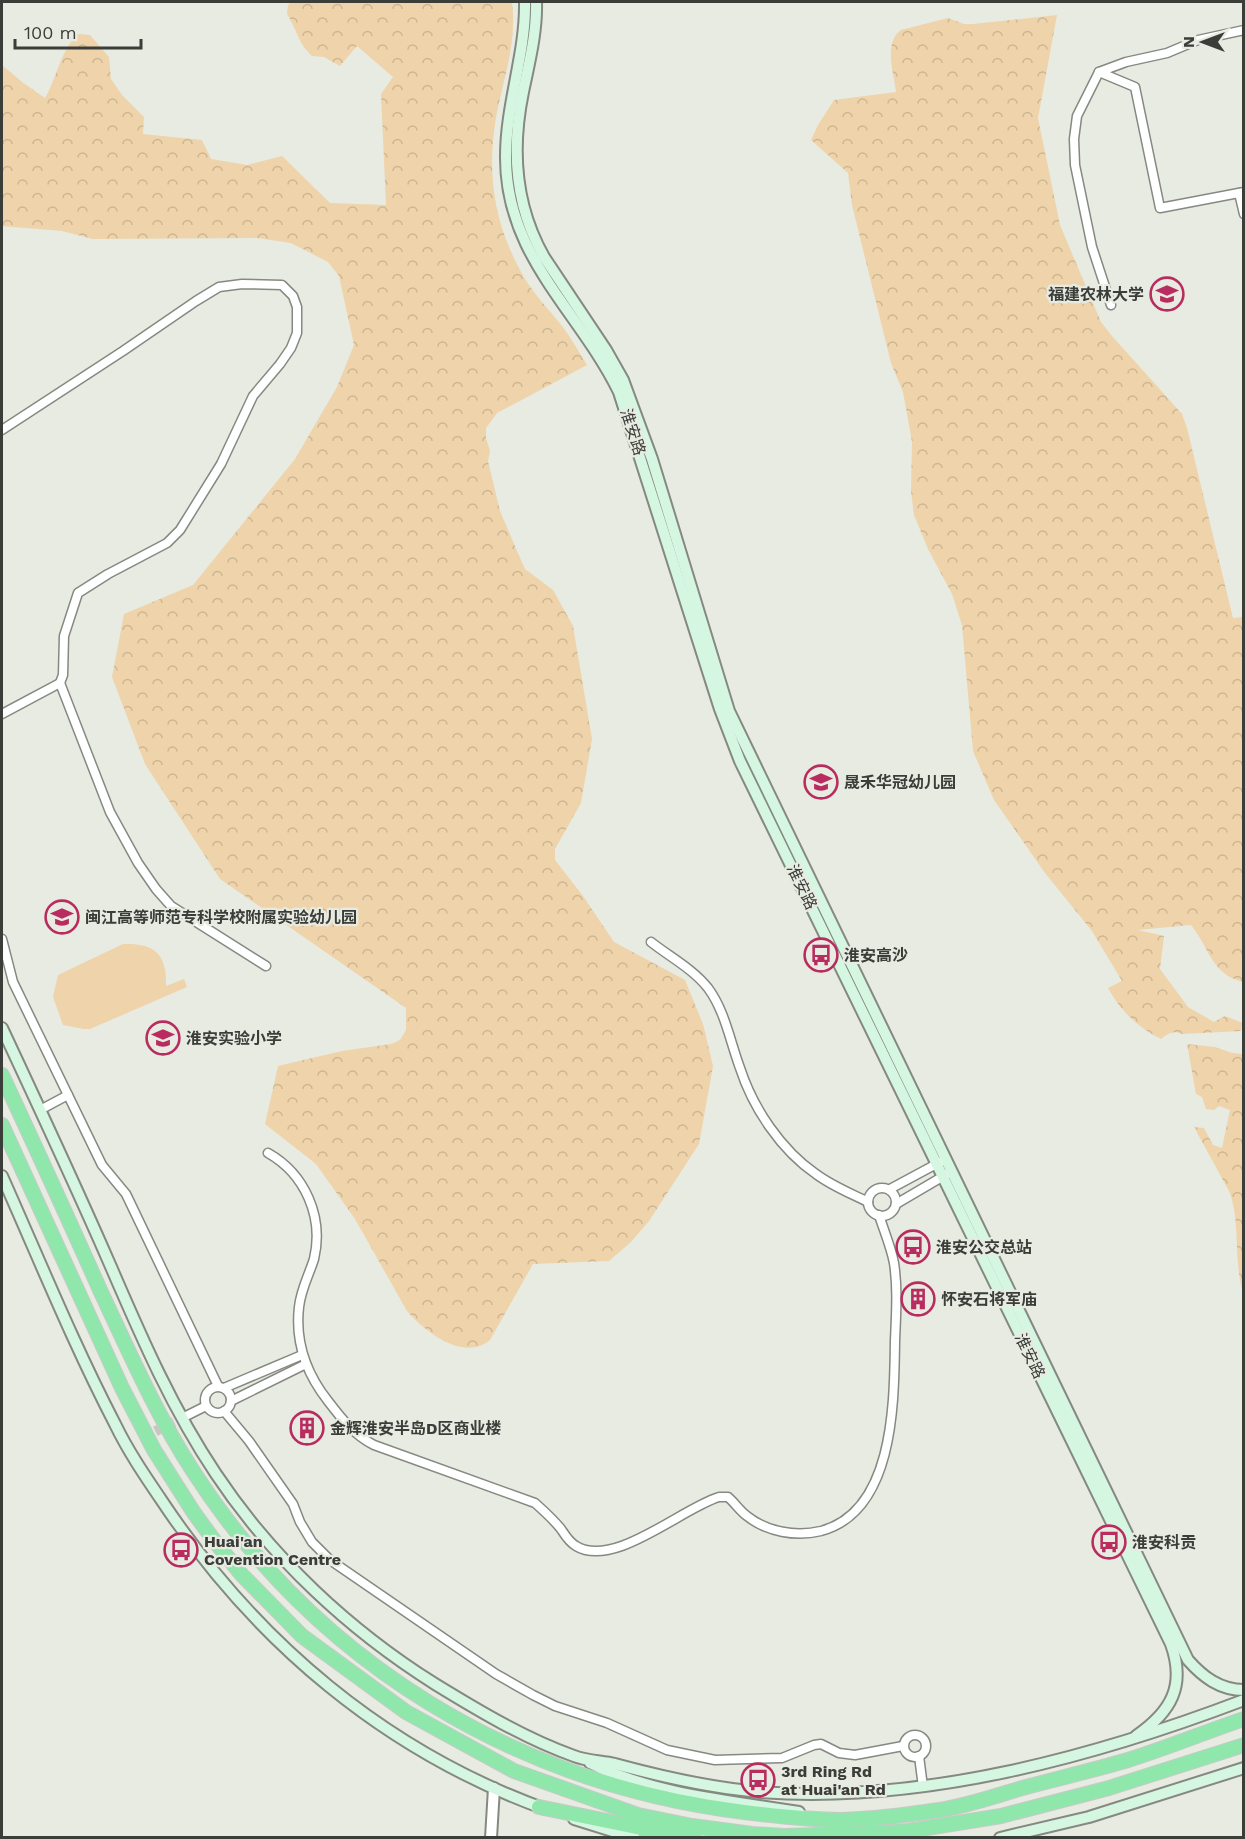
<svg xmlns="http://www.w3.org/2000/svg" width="1245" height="1839" font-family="'Work Sans','Noto Sans SC',sans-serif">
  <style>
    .forest { fill: url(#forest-crowns) }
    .pitch { fill: #efd3aa }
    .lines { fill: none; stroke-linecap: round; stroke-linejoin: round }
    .secondary-tunnel { stroke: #c5c8c0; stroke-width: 10; stroke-dasharray: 10 5; stroke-linecap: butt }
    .minor-casing { stroke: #858981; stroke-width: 11 }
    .tertiary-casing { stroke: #858981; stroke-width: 14 }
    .secondary-casing { stroke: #858981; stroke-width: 14 }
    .trunk-casing { stroke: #c8c9c8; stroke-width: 16 }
    .minor { stroke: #fff; stroke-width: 8 }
    .tertiary { stroke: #fff; stroke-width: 10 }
    .secondary { stroke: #d5f6e0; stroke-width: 10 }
    .trunk { stroke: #90e7ab; stroke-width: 14 }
    .labels { text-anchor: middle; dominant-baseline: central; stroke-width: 4.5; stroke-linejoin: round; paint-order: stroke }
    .poi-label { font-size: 16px; font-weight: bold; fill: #3b3d39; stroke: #e7ebe2; text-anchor: start }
    .street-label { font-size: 16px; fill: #3b3d39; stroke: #e7ebe2 }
  </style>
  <defs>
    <pattern id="forest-crowns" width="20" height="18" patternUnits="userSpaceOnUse" patternTransform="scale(1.5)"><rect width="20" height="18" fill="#efd3aa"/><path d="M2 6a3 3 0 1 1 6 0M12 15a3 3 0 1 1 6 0" fill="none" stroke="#ceb693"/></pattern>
  </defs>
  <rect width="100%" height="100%" fill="#e7ebe2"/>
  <g class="forest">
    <path d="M291 2H512C518 49 499 87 494 132 488 181 496 225 519 268 530 291 550 310 565 330 573 341 580 354 587 365L497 413 486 428V438L490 451 488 461 500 511 517 551 525 569 553 590 573 626 592 739 581 803 555 849V860L583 896 614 942 685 980 703 1024 713 1066 699 1144 649 1221 631 1242 609 1261 533 1264 490 1340C464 1362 425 1332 407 1311L355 1219 316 1164 265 1124 278 1066 342 1051 391 1044 400 1040 406 1030V1008L220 879 145 764 112 677 124 614 193 585 295 459 337 387 354 345 339 276 328 262 291 243 257 238 93 239 62 231 2 226V65L22 82 45 98C57 78 60 51 78 34L90 35 109 57 111 79 122 95 144 117 143 134 202 140 211 159 247 165 282 156 330 203 386 205 381 94 393 77 357 46 340 66 324 57 312 56C298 43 297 30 287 14L288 5Z"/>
    <path d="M1057 15 1038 118 1060 225 1101 322 1112 336 1182 414 1187 428 1233 618 1243 617V982C1211 974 1209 947 1191 925L1138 930 1164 936 1160 969 1188 1007 1214 1022 1225 1016 1243 1023 1241 1031 1182 1034C1174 1030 1168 1033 1161 1039 1138 1028 1120 1010 1108 988L1122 981 1092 931 1045 873 994 800 973 751 962 625 952 594 928 549 914 515 911 491 912 442 903 392 891 363 852 205 848 173 811 140 818 125 834 100 896 92C894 73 883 43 901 30L948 18 964 24H973Z"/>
    <path d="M1187 1044 1215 1047 1232 1053 1243 1054V1292C1233 1259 1241 1227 1230 1193L1194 1127 1204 1128 1213 1145 1222 1148 1230 1110 1219 1106 1214 1110 1206 1109 1202 1097 1196 1094Z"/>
  </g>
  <path class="pitch" d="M123 944C155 943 167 954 166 986L184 979 187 987 90 1029H84L63 1025 53 997 58 975Z"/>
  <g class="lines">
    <path class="secondary-tunnel" d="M142 1438 174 1422"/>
    <defs>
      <g id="minor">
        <path d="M1244 30 1198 40 1167 53 1126 62 1099 72 1135 87 1160 208 1244 192"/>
        <path d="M1099 72 1077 116 1074 139 1075 165 1092 247 1111 305"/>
        <path d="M1239 193 1244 214"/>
        <path d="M2 430 123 351 196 301 219 287 242 284 282 285 293 296 297 307V333L291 348 280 364 253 396 221 464 180 530 167 543 108 574 78 593 64 636 63 675 60 683 110 812 138 863 156 889 171 906 266 966"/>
        <path d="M2 714 60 683"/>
        <path d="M2 939 13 982 102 1165 126 1194 218 1386"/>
        <path d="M651 942C670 957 693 969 708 988 725 1011 730 1041 740 1068 753 1108 781 1150 816 1174 832 1186 850 1193 868 1202"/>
        <path d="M40 1110 68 1095"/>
        <path d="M268 1153C305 1174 324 1217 314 1259 309 1275 301 1289 299 1307 295 1342 306 1373 328 1401 341 1418 354 1435 374 1445L535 1503C544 1511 553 1519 561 1529 565 1535 569 1542 576 1546 614 1569 682 1508 719 1497H728C735 1503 740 1511 747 1516 767 1532 796 1537 821 1531 895 1511 894 1401 895 1341 896 1315 898 1289 894 1263 891 1247 884 1231 879 1215"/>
        <circle cx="882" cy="1202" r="14"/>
        <path d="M890 1189 942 1161"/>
        <path d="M896 1204 947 1174"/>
        <circle cx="218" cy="1400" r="13"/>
        <path d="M224 1388 302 1355"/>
        <path d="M231 1401 306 1364"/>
        <path d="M224 1411 249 1441 293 1504 300 1522 312 1542 330 1560 496 1674 533 1695 555 1706 607 1723 667 1750 715 1760 782 1758 814 1745 821 1744 839 1753 855 1755 903 1746"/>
        <path d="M182 1418 206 1406"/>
        <circle cx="915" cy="1746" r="11"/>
        <path d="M919 1756 923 1787"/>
      </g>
      <path id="tertiary" d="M491 1838 494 1788"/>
      <g id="secondary">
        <path d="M525 2C526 53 506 104 506 156 505 256 579 310 619 392L720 709 740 761 1171 1644C1186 1686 1171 1712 1136 1736"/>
        <path d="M536 2C537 32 529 63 523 92 511 150 515 206 544 257L606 350 623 380 652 459 729 711 1188 1660C1203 1677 1220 1690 1244 1690"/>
        <path d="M2 1028C38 1105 74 1182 108 1260 140 1334 171 1407 216 1474 272 1558 349 1630 435 1684 479 1711 526 1739 574 1756 587 1761 601 1761 615 1764 663 1777 711 1788 760 1792 922 1804 1094 1757 1244 1700"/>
        <path d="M2 1176C39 1259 73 1343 115 1424 128 1451 145 1476 162 1501 256 1642 385 1751 545 1809"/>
        <path d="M590 1763C652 1794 731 1801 799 1812"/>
        <path d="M574 1819 635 1838"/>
        <path d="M1000 1838 1089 1817 1244 1768"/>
      </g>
      <g id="trunk">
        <path d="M2 1075C35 1146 68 1218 100 1290 129 1352 156 1414 193 1471 318 1665 518 1784 744 1812 776 1816 809 1820 841 1820 874 1819 907 1815 939 1810 968 1806 997 1795 1026 1787 1060 1778 1094 1770 1128 1760 1167 1748 1205 1732 1244 1719"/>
        <path d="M2 1125 122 1388 154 1450 194 1513 216 1543 242 1575 302 1636 406 1712 514 1771 638 1815 692 1826 752 1834 784 1836 851 1834 908 1831 1001 1816 1109 1788 1244 1745"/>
        <path d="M539 1807 651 1830 694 1834"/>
      </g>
    </defs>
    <use href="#minor" class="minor-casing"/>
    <use href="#tertiary" class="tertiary-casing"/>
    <use href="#secondary" class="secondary-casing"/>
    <use href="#trunk" class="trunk-casing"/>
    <use href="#minor" class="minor"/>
    <use href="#tertiary" class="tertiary"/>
    <use href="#secondary" class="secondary"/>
    <use href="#trunk" class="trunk"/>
  </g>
  <defs>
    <symbol id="university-ring" viewBox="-11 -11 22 22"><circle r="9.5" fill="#e7ebe2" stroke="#b92c5f" stroke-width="1.5"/><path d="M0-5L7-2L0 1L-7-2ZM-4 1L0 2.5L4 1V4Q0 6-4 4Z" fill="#b92c5f"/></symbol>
    <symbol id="school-ring" viewBox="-11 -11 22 22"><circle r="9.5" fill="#e7ebe2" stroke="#b92c5f" stroke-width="1.5"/><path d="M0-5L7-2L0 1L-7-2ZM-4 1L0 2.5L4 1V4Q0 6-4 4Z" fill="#b92c5f"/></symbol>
    <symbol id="bus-ring" viewBox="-11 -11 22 22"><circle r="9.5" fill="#e7ebe2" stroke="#b92c5f" stroke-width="1.5"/><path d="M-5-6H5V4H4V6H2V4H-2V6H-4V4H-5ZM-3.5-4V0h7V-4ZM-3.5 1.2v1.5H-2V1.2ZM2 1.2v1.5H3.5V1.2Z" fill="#b92c5f"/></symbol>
    <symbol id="building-ring" viewBox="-11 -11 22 22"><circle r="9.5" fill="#e7ebe2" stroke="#b92c5f" stroke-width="1.5"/><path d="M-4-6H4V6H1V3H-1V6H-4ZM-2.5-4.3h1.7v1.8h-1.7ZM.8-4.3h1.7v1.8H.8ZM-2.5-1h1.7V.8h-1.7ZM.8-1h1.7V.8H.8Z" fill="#b92c5f"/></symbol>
  </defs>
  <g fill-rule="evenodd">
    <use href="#university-ring" x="1148" y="275" width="38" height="38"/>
    <use href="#school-ring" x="802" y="763" width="38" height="38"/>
    <use href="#school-ring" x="43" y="898" width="38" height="38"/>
    <use href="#bus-ring" x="802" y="936" width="38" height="38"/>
    <use href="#school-ring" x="144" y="1019" width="38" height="38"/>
    <use href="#bus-ring" x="894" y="1228" width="38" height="38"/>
    <use href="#building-ring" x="899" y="1280" width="38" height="38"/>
    <use href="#building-ring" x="288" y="1409" width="38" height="38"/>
    <use href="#bus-ring" x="1090" y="1523" width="38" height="38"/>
    <use href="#bus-ring" x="162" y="1531" width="38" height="38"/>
    <use href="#bus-ring" x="739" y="1761" width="38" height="38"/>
  </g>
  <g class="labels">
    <g class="poi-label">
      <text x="1144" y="294" text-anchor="end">福建农林大学</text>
      <text x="844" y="782">晟禾华冠幼儿园</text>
      <text x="85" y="917">闽江高等师范专科学校附属实验幼儿园</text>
      <text x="844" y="955">淮安高沙</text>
      <text x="186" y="1038">淮安实验小学</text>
      <text x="936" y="1247">淮安公交总站</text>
      <text x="941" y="1299">怀安石将军庙</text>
      <text x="330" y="1428">金辉淮安半岛D区商业楼</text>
      <text x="204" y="1541">Huai'an<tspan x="204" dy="18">Covention Centre</tspan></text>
      <text x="1132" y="1542">淮安科贡</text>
      <text x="781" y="1771">3rd Ring Rd<tspan x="781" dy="18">at Huai'an Rd</tspan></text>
    </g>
    <g class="street-label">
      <text transform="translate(633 432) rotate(72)">淮安路</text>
      <text transform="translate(802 887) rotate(64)">淮安路</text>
      <text transform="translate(1030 1356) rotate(64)">淮安路</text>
    </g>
  </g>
  <rect width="1245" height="1839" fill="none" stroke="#3b3d39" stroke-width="6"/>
  <g transform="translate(1203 42) rotate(270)" stroke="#e7ebe2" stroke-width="4.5" paint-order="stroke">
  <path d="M0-4.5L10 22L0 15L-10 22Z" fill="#3b3d39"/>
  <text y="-9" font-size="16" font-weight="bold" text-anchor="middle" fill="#3b3d39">N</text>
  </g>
  <path d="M15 39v9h126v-9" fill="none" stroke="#3b3d39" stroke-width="3"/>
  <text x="24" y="39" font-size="18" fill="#3b3d39" stroke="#e7ebe2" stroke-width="4.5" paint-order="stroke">100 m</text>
</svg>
